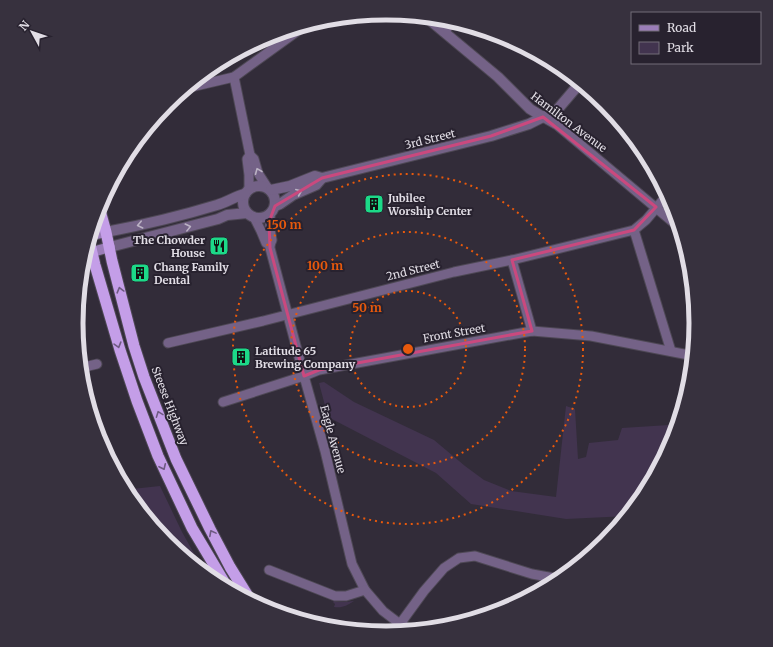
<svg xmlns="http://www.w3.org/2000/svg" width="773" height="647" font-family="Merriweather,serif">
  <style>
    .green { fill: #42344f }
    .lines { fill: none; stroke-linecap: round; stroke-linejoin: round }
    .minor-casing { stroke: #4e4855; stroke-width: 11 }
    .tertiary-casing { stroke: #4e4855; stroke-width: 12 }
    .secondary-casing { stroke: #4e4855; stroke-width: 12 }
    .trunk-casing { stroke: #4e4855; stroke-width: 13 }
    .minor { stroke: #746287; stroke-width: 9 }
    .tertiary { stroke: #746287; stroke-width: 10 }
    .secondary { stroke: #9b7db8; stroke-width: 10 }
    .trunk { stroke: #c49ee8; stroke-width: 11 }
    .oneway { stroke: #bbb2c4 }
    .oneway2 { stroke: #6e5a82 }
    .marked { fill: none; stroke: #ca497e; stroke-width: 3; stroke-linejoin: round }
    .ring { fill: none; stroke: #e8590c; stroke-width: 2; stroke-dasharray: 2 4 }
    .labels { text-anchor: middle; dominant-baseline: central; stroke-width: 4; stroke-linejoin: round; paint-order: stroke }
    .street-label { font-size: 11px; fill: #e1dde5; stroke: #28222f }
    .poi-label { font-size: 11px; font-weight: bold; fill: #e1dde5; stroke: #28222f; text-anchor: start }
    .rim { fill: none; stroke: #e1dde5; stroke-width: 5 }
    .centre { fill: #e8590c; stroke: #28222f; stroke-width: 2 }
    .ring-label { font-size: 12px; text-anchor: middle; font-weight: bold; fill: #e8590c; stroke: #28222f; stroke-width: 4; stroke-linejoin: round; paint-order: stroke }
  </style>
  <rect width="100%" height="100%" fill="#322c39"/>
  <g class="green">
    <path d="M324 382 354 402 434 440 465 466 484 480 511 491 556 497 566 406 575 409 578 459 586 457 589 443 618 440 622 428 669 425 671 447 645 496 628 516 566 519 471 504 436 473 328 417 319 383Z"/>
    <path d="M160 486 182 532 196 557 210 579 167 543 128 496 126 492 132 489Z"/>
    <path d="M334 601 344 602 354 601C346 606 343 608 334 607L335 604 333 602Z"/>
  </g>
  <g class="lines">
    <defs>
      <g id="minor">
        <path d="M444 32 453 21"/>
        <path d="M234 77 250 155 247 159 249 175V189"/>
        <path d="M187 88 234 77 303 27"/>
        <path d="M543 117 557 125 575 140 680 228"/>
        <path d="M250 155 254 159 258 173 267 187"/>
        <path d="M270 214V229L272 240 270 245V248L304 376 325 451 352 564 365 590 383 611 400 624 415 631"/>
        <path d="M254 217 261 231 266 243 270 245"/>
        <path d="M634 230 671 351"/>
        <path d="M512 260 532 331"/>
        <path d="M168 343 263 321 454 272 512 260 634 230 646 220 668 194"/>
        <path d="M80 368 97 364"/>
        <path d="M223 402 304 376 319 370 532 331 591 336 694 356"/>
        <path d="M269 570 335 596H346L365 590"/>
        <path d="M400 624 424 591 444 568 459 558 475 556 532 574 554 578H563"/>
      </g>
      <g id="tertiary">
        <path d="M426 17 498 77 530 109 543 117"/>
        <circle cx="259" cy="202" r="16"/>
        <path d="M271 190 290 186 315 176 322 178 491 136 529 124 557 110 580 83"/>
        <path d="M275 206 280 204 293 195 316 185 322 178"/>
        <path d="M106 232C143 225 181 216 217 205 227 202 236 196 245 194"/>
        <path d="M110 247 218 219 227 215 247 213"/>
      </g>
      <g id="secondary">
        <path d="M91 235 106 232"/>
        <path d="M85 254 110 247"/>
      </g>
      <g id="trunk">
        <path d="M99 207 106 232 112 261 134 346 144 377 176 459 210 529 230 567 251 601"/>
        <path d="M89 240 95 265 120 350 137 401 158 456 192 528 229 590"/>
      </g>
    </defs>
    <use href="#minor" class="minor-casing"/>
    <use href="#tertiary" class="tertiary-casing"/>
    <use href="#secondary" class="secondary-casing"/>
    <use href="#trunk" class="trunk-casing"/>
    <use href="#minor" class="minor"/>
    <use href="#tertiary" class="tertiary"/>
    <use href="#secondary" class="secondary"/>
    <use href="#trunk" class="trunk"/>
  </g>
  <defs><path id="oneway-chevron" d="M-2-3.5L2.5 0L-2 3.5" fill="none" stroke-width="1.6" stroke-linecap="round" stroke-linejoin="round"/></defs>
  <g class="oneway">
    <use href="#oneway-chevron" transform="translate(258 171) rotate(-112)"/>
    <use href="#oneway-chevron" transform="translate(299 192) rotate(-23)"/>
    <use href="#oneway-chevron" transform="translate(140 225) rotate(167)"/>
    <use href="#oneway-chevron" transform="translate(188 227) rotate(-14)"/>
  </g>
  <g class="oneway2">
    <use href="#oneway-chevron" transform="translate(120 290) rotate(-105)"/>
    <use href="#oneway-chevron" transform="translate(118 345) rotate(74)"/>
    <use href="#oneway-chevron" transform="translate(159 414) rotate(-111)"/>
    <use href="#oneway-chevron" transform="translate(163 467) rotate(65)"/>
    <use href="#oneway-chevron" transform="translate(212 533) rotate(-118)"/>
  </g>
  <path class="marked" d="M543 117 656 207 634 230 512 260 532 331 319 370 304 376 270 248 269 222 275 206 322 178 491 136Z"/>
  <g class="ring">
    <circle cx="408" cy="349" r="58"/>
    <circle cx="408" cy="349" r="117"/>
    <circle cx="408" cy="349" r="175"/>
  </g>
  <defs>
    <symbol id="building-square" viewBox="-11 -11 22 22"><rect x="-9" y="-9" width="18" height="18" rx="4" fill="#1cd988" stroke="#28222f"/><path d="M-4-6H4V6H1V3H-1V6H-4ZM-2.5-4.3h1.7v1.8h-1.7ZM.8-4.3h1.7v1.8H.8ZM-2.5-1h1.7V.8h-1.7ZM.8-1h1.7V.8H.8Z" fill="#111"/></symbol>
    <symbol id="restaurant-square" viewBox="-11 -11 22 22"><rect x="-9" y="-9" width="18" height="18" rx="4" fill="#1cd988" stroke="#28222f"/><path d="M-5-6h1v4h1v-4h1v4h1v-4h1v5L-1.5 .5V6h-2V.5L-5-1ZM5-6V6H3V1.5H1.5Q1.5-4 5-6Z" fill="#111"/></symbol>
  </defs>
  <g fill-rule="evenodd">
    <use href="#building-square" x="363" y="193" width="22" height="22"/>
    <use href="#restaurant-square" x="208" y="235" width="22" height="22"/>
    <use href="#building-square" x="129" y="262" width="22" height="22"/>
    <use href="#building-square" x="230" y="346" width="22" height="22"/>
  </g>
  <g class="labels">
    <g class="street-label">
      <text transform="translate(569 122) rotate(37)">Hamilton Avenue</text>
      <text transform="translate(430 139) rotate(-14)">3rd Street</text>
      <text transform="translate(413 270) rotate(-14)">2nd Street</text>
      <text transform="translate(454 333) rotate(-10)">Front Street</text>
      <text transform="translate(170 406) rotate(69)">Steese Highway</text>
      <text transform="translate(333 439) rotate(75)">Eagle Avenue</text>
    </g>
    <g class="poi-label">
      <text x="388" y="198">Jubilee<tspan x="388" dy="13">Worship Center</tspan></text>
      <text x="205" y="240" text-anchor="end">The Chowder<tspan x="205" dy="13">House</tspan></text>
      <text x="154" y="267">Chang Family<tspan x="154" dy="13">Dental</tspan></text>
      <text x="255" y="351">Latitude 65<tspan x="255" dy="13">Brewing Company</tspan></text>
    </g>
  </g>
  <path d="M0 0H773V647H0ZM83 323a303 303 0 1 1 606 0a303 303 0 1 1-606 0Z" fill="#37313e" fill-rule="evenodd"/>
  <path class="rim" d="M83 323a303 303 0 1 1 606 0a303 303 0 1 1-606 0Z"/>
  <circle cx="408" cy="349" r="6" class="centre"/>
  <g class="ring-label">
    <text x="284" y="229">150 m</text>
    <text x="325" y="270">100 m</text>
    <text x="367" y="312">50 m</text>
  </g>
  <rect x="631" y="12" width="130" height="52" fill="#28222f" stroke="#726d78"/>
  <rect x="639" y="25" width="20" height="6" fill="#9b7db8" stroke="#726d78"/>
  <text x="667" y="32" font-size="12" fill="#e1dde5">Road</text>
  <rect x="639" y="42" width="20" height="12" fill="#42344f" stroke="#726d78"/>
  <text x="667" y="52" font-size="12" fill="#e1dde5">Park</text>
  <g transform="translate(32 32) rotate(310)" stroke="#28222f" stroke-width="3" paint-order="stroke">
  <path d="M0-3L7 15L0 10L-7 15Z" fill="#e1dde5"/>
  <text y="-6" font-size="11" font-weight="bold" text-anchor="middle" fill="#e1dde5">N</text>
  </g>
</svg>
